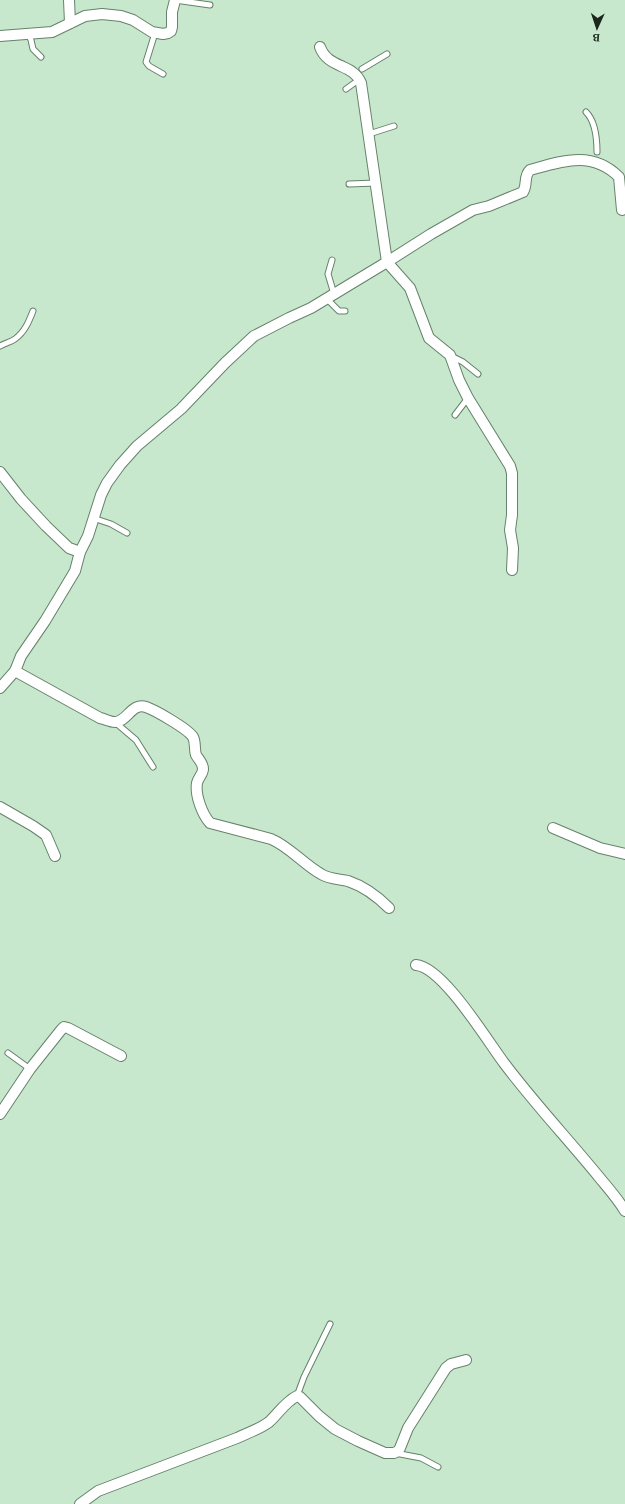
<svg xmlns="http://www.w3.org/2000/svg" width="625" height="1504" font-family="Spectral,serif">
  <style>
    .lines { fill: none; stroke-linecap: round; stroke-linejoin: round }
    .lane-casing { stroke: #65826a; stroke-width: 7 }
    .street-casing { stroke: #65826a; stroke-width: 12 }
    .lane { stroke: #fff; stroke-width: 5 }
    .street { stroke: #fff; stroke-width: 10 }
  </style>
  <rect width="100%" height="100%" fill="#c8e8cd"/>
  <g class="lines">
    <defs>
      <g id="lane">
        <path d="M175 0 210 5"/>
        <path d="M155 33 146 62 149 66 163 74"/>
        <path d="M28 34 31 40 33 49 41 57"/>
        <path d="M362 69 387 54"/>
        <path d="M346 89 360 79"/>
        <path d="M586 112C595 121 597 139 597 152"/>
        <path d="M369 134 394 126"/>
        <path d="M349 184 376 183"/>
        <path d="M332 260 328 274 334 294"/>
        <path d="M327 299 339 311H345"/>
        <path d="M0 346C5 343 11 342 15 339 25 332 29 321 33 311"/>
        <path d="M451 356 463 362 478 374"/>
        <path d="M455 415 468 398"/>
        <path d="M93 518 111 524 127 533"/>
        <path d="M116 723 136 740 153 767"/>
        <path d="M8 1053 30 1069"/>
        <path d="M297 1396 304 1377 330 1324"/>
        <path d="M395 1453 421 1458 438 1467"/>
      </g>
      <g id="street">
        <path d="M69 0 70 23"/>
        <path d="M0 36 52 32 85 16 102 14 121 16 133 20 152 32 163 34 168 33 171 31 172 27V12L175 0"/>
        <path d="M320 47C328 69 353 63 361 83L387 262 410 288 429 338 450 355 459 380 468 398 510 466 512 473V515L510 530 513 548 512 570"/>
        <path d="M0 472 21 499 46 526 69 548 80 552"/>
        <path d="M15 671 100 718C105 719 110 722 115 722 127 722 132 702 146 707 155 710 188 729 193 737 196 743 194 749 196 755 199 760 203 763 203 769 203 774 198 778 197 783 195 795 202 814 210 823L271 839C290 847 303 864 321 874 329 879 339 879 348 881 363 886 378 897 389 908"/>
        <path d="M0 688 15 671 21 656 45 621 75 571 80 552 88 536 101 495 107 483 120 465 137 446 181 409 225 363 254 336 289 318 311 308 387 262 431 234 473 210 489 206 523 192C528 184 523 177 530 170 562 161 592 150 619 177L622 210"/>
        <path d="M0 807 33 826 46 835 55 856"/>
        <path d="M553 828 600 848 625 854"/>
        <path d="M416 965C443 967 488 1042 504 1063 534 1103 568 1139 599 1177 608 1188 618 1199 625 1211"/>
        <path d="M0 1114 30 1069 61 1030 64 1027 68 1028 121 1056"/>
        <path d="M80 1504 98 1491 237 1438C247 1433 260 1429 269 1422 278 1414 285 1402 297 1396L300 1397 319 1416 335 1429 358 1441 385 1453H394L398 1451 400 1448 408 1428 446 1368 451 1364 466 1360"/>
      </g>
    </defs>
    <use href="#lane" class="lane-casing"/>
    <use href="#street" class="street-casing"/>
    <use href="#lane" class="lane"/>
    <use href="#street" class="street"/>
  </g>
  <g transform="translate(597 28) rotate(183)" stroke="#c8e8cd" stroke-width="3" paint-order="stroke">
  <path d="M0-3L7 15L0 10L-7 15Z" fill="#1c271e"/>
  <text y="-6" font-size="11" font-weight="bold" text-anchor="middle" fill="#1c271e">B</text>
  </g>
</svg>
